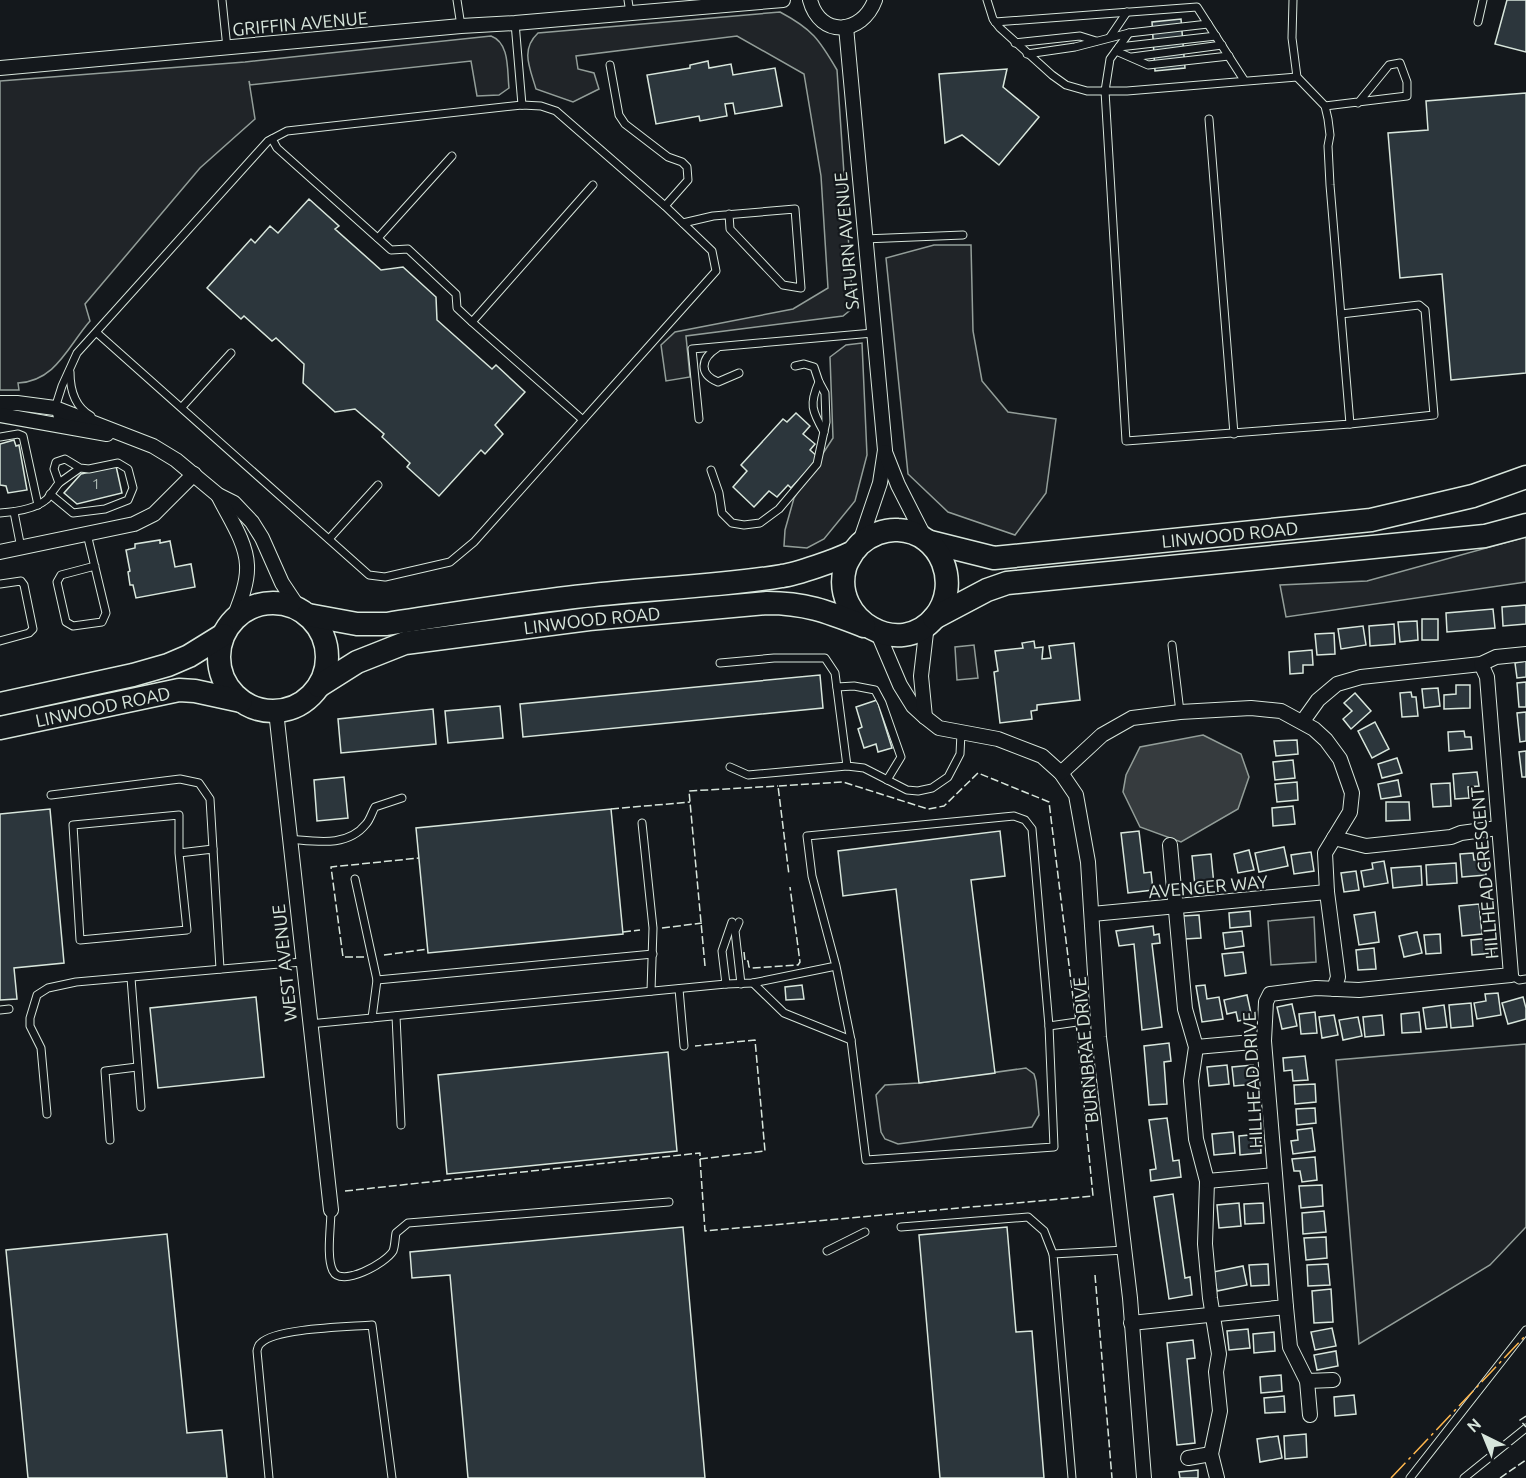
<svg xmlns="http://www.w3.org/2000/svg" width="1526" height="1478" font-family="Ubuntu,sans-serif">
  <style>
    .green { fill: #202428; stroke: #939e99; stroke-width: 1.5 }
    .water { fill: #363b3e; stroke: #939e99; stroke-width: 1.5 }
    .building { fill: #2c363c; stroke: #d8e6dc; stroke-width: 1.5 }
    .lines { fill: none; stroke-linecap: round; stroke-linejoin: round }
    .lane-casing { stroke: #d8e6dc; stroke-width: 9 }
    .street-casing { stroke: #d8e6dc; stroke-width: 16 }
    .primary-casing { stroke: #d8e6dc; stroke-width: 25 }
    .lane { stroke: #14181c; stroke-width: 7 }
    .street { stroke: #14181c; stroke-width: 14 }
    .primary { stroke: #14181c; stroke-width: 22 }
    .fence { stroke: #d8e6dc; stroke-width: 1.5; stroke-dasharray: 8 3; stroke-linecap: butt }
    .power { stroke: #ffb74d; stroke-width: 1.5; stroke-dasharray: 21 4.5 3 4.5; stroke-linecap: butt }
    .labels { text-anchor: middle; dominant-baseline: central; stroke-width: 4.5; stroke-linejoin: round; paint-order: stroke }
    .number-label { font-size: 15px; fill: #adbab4 }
    .street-label { font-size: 18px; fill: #d8e6dc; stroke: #14181c }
  </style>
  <rect width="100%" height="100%" fill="#14181c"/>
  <g class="green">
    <path d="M780 12C812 29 819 39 837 70L853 308 843 316 686 336 690 377 666 381 661 345 675 332 793 309 828 288 821 176 804 74 737 36 576 56 578 69 594 73 599 89 573 102 536 89C530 68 520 50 538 33Z"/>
    <path d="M491 36C510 43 507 70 509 88L499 95 477 96 471 61 250 85 249 81 255 119 200 168 85 304 90 321C68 346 56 381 18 383L19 390H0V81L245 62Z"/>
    <path d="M934 245H971L973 331 982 381 1008 412 1056 419 1046 493 1015 535 948 512 908 474 886 258Z"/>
    <path d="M862 343 867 455 855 501 824 539 807 548 784 546 785 530 794 498 833 438 830 357 846 345Z"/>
    <path d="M1526 537V582L1286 617 1280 585 1367 581Z"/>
    <path d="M974 645 978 678 957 680 955 647Z"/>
    <path d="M1314 917 1316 962 1271 965 1268 921Z"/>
    <path d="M1526 1044V1227L1490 1265 1359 1344 1336 1060Z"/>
    <path d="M1026 1068 1034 1074 1036 1081 1039 1115 1032 1127 898 1144 885 1139 881 1132 876 1095 885 1085 919 1083Z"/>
  </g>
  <path class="water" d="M1203 735 1241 754 1249 777 1238 809 1181 842 1140 827 1123 792 1126 775 1140 747Z"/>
  <g class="building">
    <path d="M1507 0H1526V52L1495 44Z"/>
    <path d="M1181 19 1185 68 1155 71 1152 22Z"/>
    <path d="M708 61 709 68 731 64 733 75 775 68 782 106 735 114 733 103 725 104 727 116 700 121 699 116 656 124 647 75 690 68V65Z"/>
    <path d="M1007 69 1003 87 1039 117 999 165 962 135 945 143 939 74Z"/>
    <path d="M1526 93V373L1451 380 1442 274 1400 278 1388 133 1428 130 1426 101Z"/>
    <path d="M309 199 339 226 335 229 381 270 403 267 436 297 437 320 492 369 496 365 525 392 495 425 503 434 485 454 481 450 439 496 407 467 410 463 382 437 384 434 355 409 335 412 303 383 304 364 276 338 272 341 244 316 241 319 207 288 251 239 255 243 270 226 278 233Z"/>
    <path d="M796 413 810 426 803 434 815 444 810 450 819 458 791 488 788 485 777 497 769 491 754 507 733 487 747 471 741 465 783 419 787 422Z"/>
    <path d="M14 440 16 446 19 445 27 490 8 493 6 486 0 485V444Z"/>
    <path d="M116 466 122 493 77 504 64 493 81 474Z"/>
    <path d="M160 540V543L170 541 175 567 191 564 195 587 136 598 133 585H130L128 572 130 571 126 550 135 548V544Z"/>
    <path d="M1526 605V624L1503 626 1502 607Z"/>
    <path d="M1493 609 1495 628 1447 632 1446 613Z"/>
    <rect x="1422" y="619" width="16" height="21"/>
    <path d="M1417 621 1418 640 1400 642 1398 622Z"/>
    <path d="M1394 624 1395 644 1370 646 1369 626Z"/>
    <path d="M1363 626 1366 645 1341 649 1338 629Z"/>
    <path d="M1334 633 1335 654 1317 655 1315 634Z"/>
    <path d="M1034 641 1035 648 1043 647 1042 659 1051 658 1049 646 1074 643 1080 700 1037 705V710L1031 711 1032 719 1000 723 994 672 998 671 995 651 1023 648 1022 643Z"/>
    <path d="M1312 650 1313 665H1303V673L1290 674 1289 652Z"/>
    <path d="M1526 661V677L1517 678 1515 663Z"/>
    <path d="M820 675 823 708 523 737 520 704Z"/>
    <path d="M1526 682V707H1519L1517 683Z"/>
    <path d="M1456 685H1470V708L1444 709V695L1456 694Z"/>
    <path d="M1438 688 1440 706 1424 708 1422 689Z"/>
    <path d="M1411 692 1412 697H1416L1418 716 1402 717 1400 693Z"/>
    <path d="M1355 693 1371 711 1351 729 1343 719 1352 711 1344 703Z"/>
    <path d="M877 700 892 748 878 752 876 744 864 748 858 729 862 727 856 707Z"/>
    <path d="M500 706 503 738 448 743 445 711Z"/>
    <path d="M433 709 436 744 341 753 338 719Z"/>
    <path d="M1526 712V741L1520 742 1517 713Z"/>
    <path d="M1375 722 1389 749 1372 758 1358 731Z"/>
    <path d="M1464 731 1465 737H1471L1472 749 1449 751 1448 732Z"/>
    <path d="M1297 740 1298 754 1276 756 1274 741Z"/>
    <path d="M1526 751V777H1522L1519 752Z"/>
    <path d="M1397 758 1402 773 1382 778 1378 764Z"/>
    <path d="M1293 760 1295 778 1275 780 1273 762Z"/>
    <path d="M1477 772 1479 786 1468 787 1469 798 1455 799 1453 774Z"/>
    <path d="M344 777 348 818 317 821 314 780Z"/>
    <path d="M1398 780 1401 796 1381 799 1378 784Z"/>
    <path d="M1297 782 1298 800 1277 802 1275 784Z"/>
    <path d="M1450 783 1451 806 1433 807 1431 784Z"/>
    <path d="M1386 802H1409L1410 820 1386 821Z"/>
    <path d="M1293 806 1295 824 1273 826 1272 808Z"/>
    <path d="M50 809 64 963 14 968 17 999 0 1000V814Z"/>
    <path d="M611 809 623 934 428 953 416 828Z"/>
    <path d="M1000 831 1005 876 971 880 995 1073 919 1083 896 889 843 896 838 851Z"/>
    <path d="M1139 831 1144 873 1151 872 1153 890 1128 893 1121 833Z"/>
    <path d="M1284 847 1288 866 1259 872 1255 853Z"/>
    <path d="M1249 850 1254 870 1238 873 1234 854Z"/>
    <path d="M1311 852 1314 871 1294 874 1291 855Z"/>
    <path d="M1473 853 1474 860H1485L1486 875 1462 877 1460 854Z"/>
    <path d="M1211 854 1214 885 1195 886 1192 856Z"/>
    <path d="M1384 861 1388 883 1364 887 1361 871 1373 869 1372 863Z"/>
    <path d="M1456 863 1457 883 1427 885 1426 865Z"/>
    <path d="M1421 866 1422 885 1393 888 1391 868Z"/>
    <path d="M1356 871 1359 890 1344 892 1341 873Z"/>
    <path d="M1479 904 1482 934 1462 936 1459 906Z"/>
    <path d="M1250 911 1251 926 1230 928 1229 913Z"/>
    <path d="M1375 912 1379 942 1359 945 1354 915Z"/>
    <path d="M1199 915 1201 938 1185 939 1183 916Z"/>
    <path d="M1153 926 1154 935 1159 934 1160 943 1152 944 1162 1027 1142 1030 1134 944 1119 946 1116 931Z"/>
    <path d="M1242 931 1244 946 1225 949 1223 933Z"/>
    <path d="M1417 932 1422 953 1404 957 1399 936Z"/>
    <path d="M1440 934 1441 953 1426 954 1424 935Z"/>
    <path d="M1490 938V942H1493L1494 953 1472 955 1471 940Z"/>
    <path d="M1374 948 1376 969 1358 970 1356 950Z"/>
    <path d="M1243 952 1246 973 1225 976 1222 954Z"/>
    <path d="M802 985 804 999 786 1000 785 987Z"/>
    <path d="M1205 985 1207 999 1219 997 1223 1019 1202 1022 1196 986Z"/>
    <path d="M1498 993 1501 1015 1477 1019 1474 1003 1486 1001 1485 994Z"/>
    <path d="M1247 995 1252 1018 1238 1021 1236 1012 1227 1014 1224 1000Z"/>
    <path d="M256 997 264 1077 158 1088 150 1008Z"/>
    <path d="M1523 997 1526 1008V1019L1508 1024 1502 1003Z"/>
    <path d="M1471 1003 1473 1026 1451 1028 1449 1005Z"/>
    <path d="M1292 1004 1297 1026 1282 1029 1277 1007Z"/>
    <path d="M1444 1005 1447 1027 1426 1029 1423 1008Z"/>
    <path d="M1315 1012 1317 1033 1301 1034 1299 1014Z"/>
    <path d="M1419 1012 1421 1032 1402 1033 1401 1014Z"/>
    <path d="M1334 1015 1338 1035 1322 1038 1319 1017Z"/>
    <path d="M1382 1015 1384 1035 1365 1037 1363 1017Z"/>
    <path d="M1358 1017 1362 1036 1343 1040 1339 1020Z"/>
    <path d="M1169 1043 1171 1061 1164 1062 1167 1104 1149 1105 1144 1046Z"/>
    <path d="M668 1052 677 1151 447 1174 438 1075Z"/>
    <path d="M1305 1056 1308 1080 1293 1081 1292 1070 1284 1071 1283 1058Z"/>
    <path d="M1227 1065 1229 1084 1209 1086 1207 1067Z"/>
    <path d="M1253 1065 1255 1084 1234 1086 1232 1067Z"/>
    <path d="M1315 1084 1316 1102 1295 1104 1294 1085Z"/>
    <path d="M1315 1108 1316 1123 1297 1125 1296 1109Z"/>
    <path d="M1167 1118 1173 1161 1179 1160 1181 1177 1151 1181 1150 1170 1156 1169 1149 1120Z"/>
    <path d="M1312 1128 1315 1151 1293 1154 1291 1141 1298 1140 1297 1130Z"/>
    <path d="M1233 1132 1235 1153 1214 1155 1212 1134Z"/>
    <path d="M1260 1134 1261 1153 1240 1155 1239 1136Z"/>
    <path d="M1315 1157 1317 1180 1302 1182 1300 1171H1294L1292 1159Z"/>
    <path d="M1322 1185 1323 1206 1301 1208 1299 1186Z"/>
    <path d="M1173 1194 1185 1278 1190 1277 1192 1295 1169 1299 1154 1197Z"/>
    <path d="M1239 1203 1241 1226 1219 1228 1217 1205Z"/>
    <path d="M1263 1203 1264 1223 1245 1224 1244 1204Z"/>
    <path d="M1324 1211 1326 1232 1303 1234 1302 1213Z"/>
    <path d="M683 1227 705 1478H468L450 1275 412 1278 410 1252Z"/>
    <path d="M1007 1227 1016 1332 1032 1331 1044 1478H940L919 1235Z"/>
    <path d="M167 1234 187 1433 222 1430 227 1478H28L6 1250Z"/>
    <path d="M1326 1237 1327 1258 1306 1260 1304 1238Z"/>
    <path d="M1268 1264 1269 1285 1251 1286 1249 1265Z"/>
    <path d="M1328 1264 1330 1285 1308 1286 1307 1265Z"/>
    <path d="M1243 1266 1247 1285 1217 1291 1213 1272Z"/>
    <path d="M1331 1289 1333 1322 1314 1323 1312 1291Z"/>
    <path d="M1332 1328 1336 1346 1315 1350 1311 1332Z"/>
    <path d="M1248 1329 1250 1348 1229 1350 1227 1331Z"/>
    <path d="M1274 1332 1275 1351 1254 1353 1253 1334Z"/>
    <path d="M1193 1340 1195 1358 1187 1359 1195 1443 1177 1445 1167 1343Z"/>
    <path d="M1336 1351 1338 1366 1317 1370 1314 1355Z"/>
    <path d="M1281 1375 1282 1391 1261 1393 1260 1377Z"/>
    <path d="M1354 1395 1356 1414 1335 1416 1334 1397Z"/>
    <path d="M1284 1396 1285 1412 1265 1413 1264 1398Z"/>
    <path d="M1306 1434 1307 1457 1285 1459 1284 1436Z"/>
    <path d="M1278 1436 1282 1458 1260 1462 1257 1439Z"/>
    <path d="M1198 1470V1478H1180L1179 1472Z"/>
  </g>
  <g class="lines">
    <defs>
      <g id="lane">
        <path d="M222 0 227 48"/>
        <path d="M457 0 461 26"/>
        <path d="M628 0 630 13"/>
        <path d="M987 0 993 19 1000 28 1052 75 1066 85 1087 91H1127L1297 77"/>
        <path d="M995 22 1197 7 1244 80"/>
        <path d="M1478 22 1483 0"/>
        <path d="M515 23 522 105"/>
        <path d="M1129 33 1110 59 1105 91 1126 441 1350 424 1330 185 1328 146 1330 135 1328 119 1325 106 1297 77 1292 38 1293 0"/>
        <path d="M1110 37 1127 12"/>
        <path d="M1015 43 1080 36 1096 41"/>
        <path d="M1119 47 1216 36"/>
        <path d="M1116 51 1148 65 1229 56"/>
        <path d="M1027 54 1075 47 1129 33 1208 24"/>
        <path d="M1132 57 1222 45"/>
        <path d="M610 65 619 115 625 124 668 157 682 162 687 167 688 180 665 206"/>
        <path d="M1325 106 1407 96V82L1400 63 1389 65 1358 103"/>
        <path d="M1209 119 1234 434"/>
        <path d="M272 139 277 148 391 250 408 249 456 294 457 308 472 322 583 420"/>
        <path d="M683 223 713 216 795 209 801 288 783 285 730 229 729 214"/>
        <path d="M378 238 452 156"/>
        <path d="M864 239 963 235"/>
        <path d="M1341 314 1419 305 1425 310 1434 415 1350 424"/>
        <path d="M472 322 593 185"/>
        <path d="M717 348C700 359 699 374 718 382L739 373"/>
        <path d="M70 372C70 389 75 407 91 416"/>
        <path d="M819 382C809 404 812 411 824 432"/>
        <path d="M182 407 231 353"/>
        <path d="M699 419 692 349 873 333"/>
        <path d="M65 421 58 419 55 408 62 386 77 353 96 332 268 141 287 131 522 105 541 106 556 111 665 206 712 251 716 271 474 542 450 562 385 577 369 575 96 332"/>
        <path d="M0 437 18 434 23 436 38 505"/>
        <path d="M711 470 719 493 722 513 732 523 744 525 760 523 779 509 817 464 826 422 825 393 819 382 814 367 804 364 795 366"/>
        <path d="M50 494 73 513 105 509 128 500 133 488 128 469 118 463 89 469 80 468 65 459 56 462 54 469 59 483 80 468"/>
        <path d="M14 512 21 548"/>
        <path d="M0 513C14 512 36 509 47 499 51 494 55 488 59 483"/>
        <path d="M87 534 106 613 102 622 73 626 66 622 57 582 61 575 95 566"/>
        <path d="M329 539 378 485"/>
        <path d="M0 584 21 581 24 585 33 629 29 633 0 641"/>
        <path d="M1172 645 1180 712"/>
        <path d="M720 663 774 658H825L835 673 847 766 864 768 907 790 918 791 932 788 948 777 960 754 961 733"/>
        <path d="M837 687 854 686 875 690 882 703 901 757 887 780"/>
        <path d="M730 767 748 775 847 766"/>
        <path d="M51 795 180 779 199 783 210 799 213 849"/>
        <path d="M642 823 653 928 651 991"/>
        <path d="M289 839C315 841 347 848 366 824 370 820 372 812 375 807L402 798"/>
        <path d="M179 853V815L73 825 80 940 187 930 179 853 213 849 220 969"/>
        <path d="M355 879 377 980 372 1018"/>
        <path d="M739 922 735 931 741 984"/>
        <path d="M1511 975 1519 980 1526 979"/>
        <path d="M131 978 141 1107"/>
        <path d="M377 980 653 954"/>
        <path d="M753 983 784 1013 851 1040"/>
        <path d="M726 984 722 951 732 922"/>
        <path d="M679 989 684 1046"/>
        <path d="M0 1010 9 1009"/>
        <path d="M396 1016 401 1125"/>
        <path d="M309 1024 726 984 753 983 836 966 812 876 807 836 1014 816 1025 820 1032 829 1049 1026 1054 1147 866 1160 851 1040 836 966"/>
        <path d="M1049 1026 1098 1019"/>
        <path d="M47 1114 41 1048 30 1026V1018L37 995 48 988 76 982 302 962"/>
        <path d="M110 1140 105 1071 137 1067"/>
        <path d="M331 1210C331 1226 326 1258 333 1271 341 1288 386 1263 393 1251 395 1246 395 1238 396 1233L408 1223 669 1202"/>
        <path d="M901 1227 1028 1217 1044 1231 1053 1254"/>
        <path d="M827 1251 865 1232"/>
        <path d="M269 1478 257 1351C258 1347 258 1345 261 1343 276 1328 349 1327 372 1325L392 1478"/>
        <path d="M1072 1478 1053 1254 1125 1250"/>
        <path d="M1410 1478 1526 1330"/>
        <path d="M1464 1478 1526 1428"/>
      </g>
      <g id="street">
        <path d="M810 0C820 38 862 35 875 0"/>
        <path d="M846 27 885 450 880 483 859 545"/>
        <path d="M0 68 461 26 515 23 783 0"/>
        <path d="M0 403H17L55 408 153 446 176 460 218 495 234 503 252 522 262 538 282 583 300 610"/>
        <path d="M0 415 107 434"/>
        <path d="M885 452 898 485 925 538"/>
        <path d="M218 495C228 516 246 541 247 565 248 583 240 602 233 620"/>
        <path d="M0 552 134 524 154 514 194 474"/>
        <path d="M877 631 900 685 913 706 925 717 939 728 998 739 1042 756 1061 773 1076 795 1088 862 1099 1037 1130 1298 1144 1478"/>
        <path d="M276 711 331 1210"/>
        <path d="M925 717 921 676 927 624"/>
        <path d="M1303 721 1318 700 1337 684 1361 677 1481 664 1496 657 1526 654"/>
        <path d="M1061 773 1102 735 1132 718 1180 712 1251 708 1281 711 1314 729 1326 740 1340 759 1352 793 1350 812 1325 853 1327 892 1338 977 1334 989"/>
        <path d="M1334 838 1366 846 1451 837 1461 833 1498 828"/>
        <path d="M1170 845 1185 1009 1196 1047 1191 1081 1196 1139 1207 1181 1205 1244 1210 1298 1219 1354 1216 1372 1220 1411 1211 1454 1217 1478"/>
        <path d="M1092 914 1327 892"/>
        <path d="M1196 1047 1264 1041"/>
        <path d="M1207 1181 1275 1175"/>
        <path d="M1286 1307 1290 1347 1307 1381 1310 1415"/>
        <path d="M1131 1323 1286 1307 1264 1041 1266 1002 1270 994 1316 988 1359 990 1511 975 1487 677 1481 664"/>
        <path d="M1307 1381 1333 1380"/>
        <path d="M1188 1458 1211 1454"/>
      </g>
      <g id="primary">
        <path id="s1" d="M930 542 994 558 1371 520 1473 496 1526 477"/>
        <circle cx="273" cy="657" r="54"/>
        <path d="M308 615 357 624H387C452 614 518 603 584 596 650 588 717 587 782 576 797 574 837 560 851 553 855 551 857 547 860 544 870 535 885 529 898 530 942 532 961 585 935 617 900 660 831 620 845 568 846 563 850 557 853 552"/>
        <path d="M934 618 987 590 1007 583 1485 536 1526 525"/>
        <path id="s2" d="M319 686 357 662 405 643 589 619 767 603C806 603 828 612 864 626"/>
        <path d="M0 704 133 675 168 665 189 656 223 635"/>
        <path id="s3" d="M0 728 179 690 195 691 241 701"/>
      </g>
    </defs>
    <use href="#lane" class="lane-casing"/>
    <use href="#street" class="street-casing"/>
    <use href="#primary" class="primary-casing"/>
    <use href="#lane" class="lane"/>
    <use href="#street" class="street"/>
    <use href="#primary" class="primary"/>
    <g class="fence">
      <path d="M611 809 690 802"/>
      <path d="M662 928 702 923"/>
      <path d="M623 932 640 930"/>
      <path d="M744 952 745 961H748L749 967 752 968 798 965 800 962 790 887"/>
      <path d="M384 955 428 949"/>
      <path d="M364 957H343L331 867 419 858"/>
      <path d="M705 966 689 791 778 786"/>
      <path d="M700 1159 705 1231 1093 1196 1076 1022 1049 802 978 773 944 806 928 809 843 782 778 786 789 875"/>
      <path d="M345 1191 700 1153V1159L765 1151 755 1040 695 1046"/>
      <path d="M1095 1275 1112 1478"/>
      <path d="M1526 1416 1520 1420 1526 1427"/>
      <path d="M1500 1478 1526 1460"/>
    </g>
    <path class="power" d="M1391 1478 1526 1335"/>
  </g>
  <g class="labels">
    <g class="number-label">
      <text x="96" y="483">1</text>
    </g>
    <g class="street-label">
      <text transform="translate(300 23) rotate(-5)">GRIFFIN AVENUE</text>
      <text transform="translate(846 241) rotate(-95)">SATURN AVENUE</text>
      <text stroke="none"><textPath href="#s1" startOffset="303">LINWOOD ROAD</textPath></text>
      <text stroke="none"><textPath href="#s2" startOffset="285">LINWOOD ROAD</textPath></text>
      <text stroke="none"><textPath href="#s3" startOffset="105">LINWOOD ROAD</textPath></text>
      <text transform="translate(1484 873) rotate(-95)">HILLHEAD CRESCENT</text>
      <text transform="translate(1208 886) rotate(-5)">AVENGER WAY</text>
      <text transform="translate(284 963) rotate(-96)">WEST AVENUE</text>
      <text transform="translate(1085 1050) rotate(-95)">BURNBRAE DRIVE</text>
      <text transform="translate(1252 1080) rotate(-93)">HILLHEAD DRIVE</text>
    </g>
  </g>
  <g transform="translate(1484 1436) rotate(317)" stroke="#14181c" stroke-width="4.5" paint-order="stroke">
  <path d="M0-4.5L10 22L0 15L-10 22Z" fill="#d8e6dc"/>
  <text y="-9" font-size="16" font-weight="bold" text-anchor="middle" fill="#d8e6dc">N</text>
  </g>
</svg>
